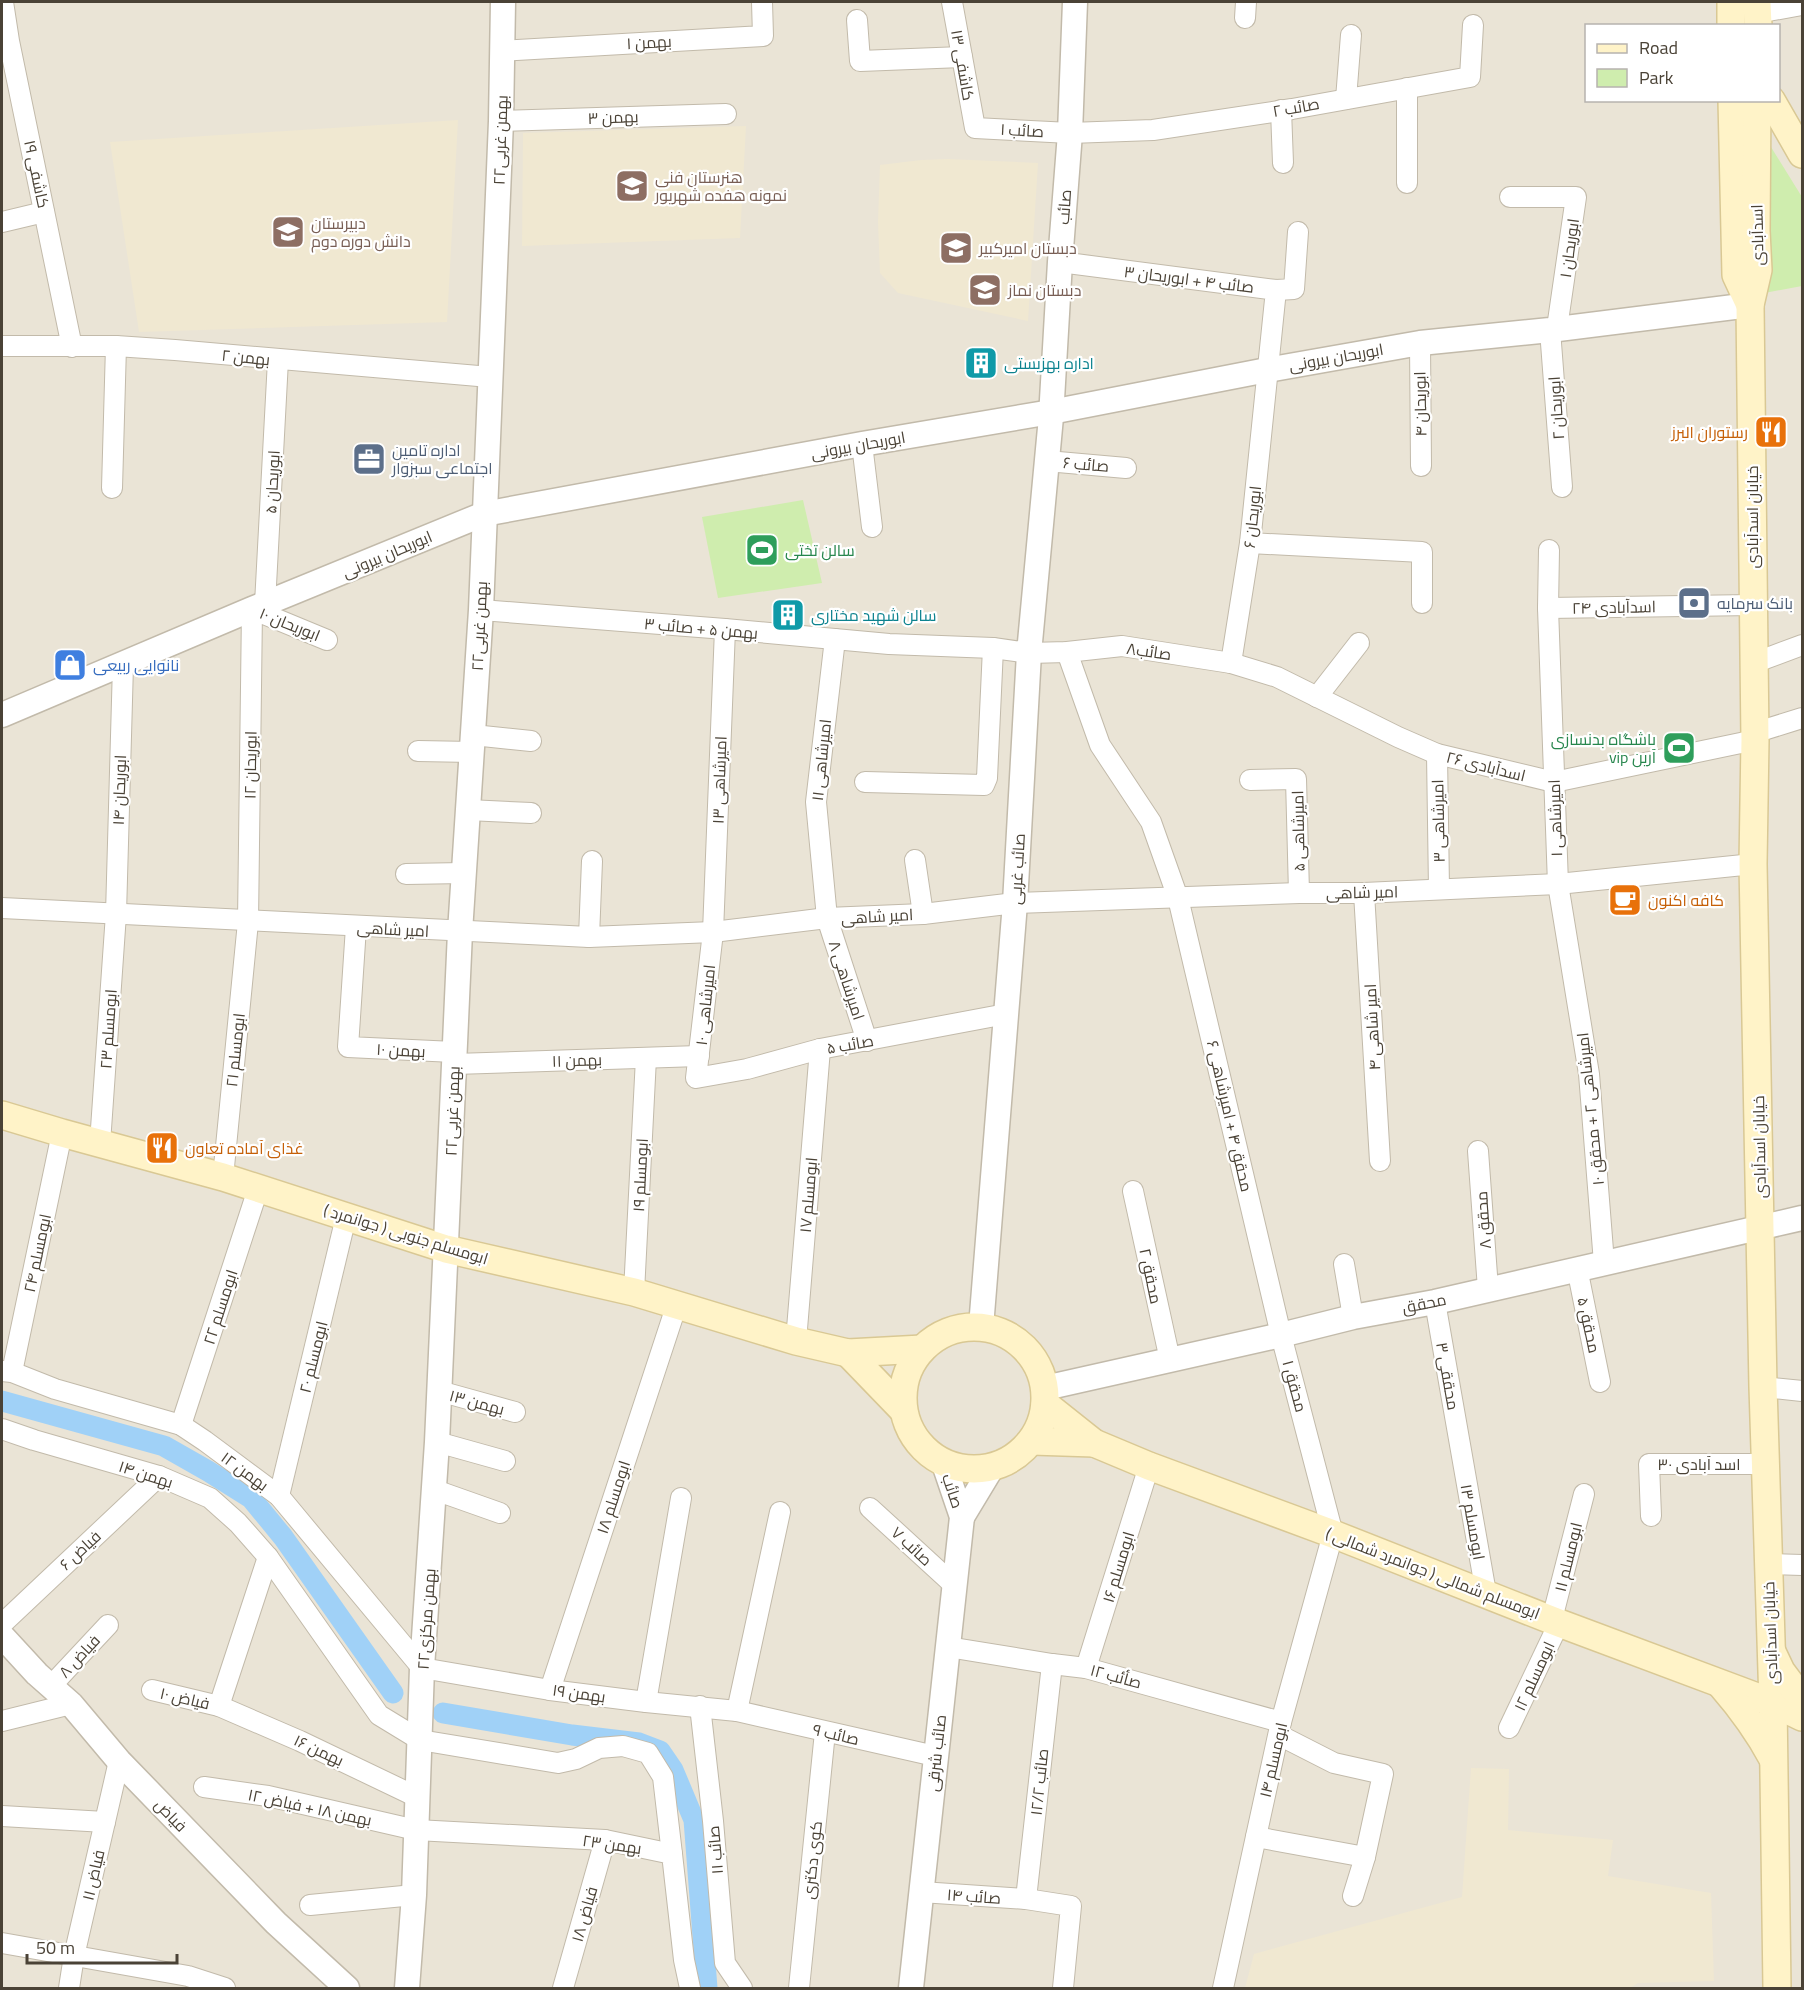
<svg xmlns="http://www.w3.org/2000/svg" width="1804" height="1990" font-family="'Titillium Web',Cairo,sans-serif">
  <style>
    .residential { fill: #eae4d6; fill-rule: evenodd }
    .education { fill: #f0e8d1 }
    .green { fill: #cfedae }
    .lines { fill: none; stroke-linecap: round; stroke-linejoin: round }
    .canal { stroke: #a0d1f7; stroke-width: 21 }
    .minor-casing { stroke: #c2baaa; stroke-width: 22 }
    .tertiary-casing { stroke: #c2baaa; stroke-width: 27 }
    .secondary-casing { stroke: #d9c894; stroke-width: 30 }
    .minor { stroke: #fff; stroke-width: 20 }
    .tertiary { stroke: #fff; stroke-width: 24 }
    .secondary { stroke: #fff3c8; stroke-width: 27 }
    .labels { text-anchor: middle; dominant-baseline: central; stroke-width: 4.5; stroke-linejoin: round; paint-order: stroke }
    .street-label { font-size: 16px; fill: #4a4236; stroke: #fff }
    .education-label { font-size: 16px; fill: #785e54; stroke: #fff; text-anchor: start }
    .culture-label { font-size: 16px; fill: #0d838f; stroke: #fff; text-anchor: start }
    .food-label { font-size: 16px; fill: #c56008; stroke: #fff; text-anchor: start }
    .service-label { font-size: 16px; fill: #4e5e75; stroke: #fff; text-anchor: start }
    .leisure-label { font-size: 16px; fill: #27864d; stroke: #fff; text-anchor: start }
    .shop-label { font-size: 16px; fill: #366cbe; stroke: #fff; text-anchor: start }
  </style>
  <rect width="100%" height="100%" fill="#f5f2e8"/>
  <path class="residential" d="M2 2H1802V1988H2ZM1586 26H1778V100H1586Z"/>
  <g class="education">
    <path d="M458 120 447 322 139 332 110 142Z"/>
    <path d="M746 126 740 238 522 246 523 133Z"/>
    <path d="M948 159 1038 163 1028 321 898 293 880 273 878 222 880 165 921 160Z"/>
    <path d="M1471 1768 1509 1769 1508 1830 1613 1840 1608 1876 1711 1893 1714 1981 1638 1983 1630 1988H1245L1254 1954 1462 1897Z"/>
  </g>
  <g class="green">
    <path d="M1766 139 1802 197V286L1759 294Z"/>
    <path d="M803 500 822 583 718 598 702 517Z"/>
  </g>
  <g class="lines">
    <g class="canal">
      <path d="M2 1401 164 1446 208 1471 251 1498 283 1537 393 1693"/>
      <path d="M443 1713 572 1735 639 1743 660 1751 673 1770 694 1820 707 1988"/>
    </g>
    <defs>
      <g id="minor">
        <path d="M3 2 9 41 72 347"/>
        <path d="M952 2 975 128 1070 133 1153 130 1292 109 1470 77 1473 25"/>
        <path d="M1757 13 1802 5"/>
        <path d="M1245 18 1246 2"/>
        <path d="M857 20 860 61 962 57"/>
        <path d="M501 51 763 36 762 2"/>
        <path d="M1346 99 1351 35"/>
        <path d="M1281 110 1283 163"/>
        <path d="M501 121 726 114"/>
        <path d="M1407 183V88"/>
        <path d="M1510 197H1576L1557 328"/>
        <path d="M2 222 44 212"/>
        <path d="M1060 262 1276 290 1250 543 1231 663"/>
        <path d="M1276 290 1294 289 1298 232"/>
        <path d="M1550 330 1562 487"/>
        <path d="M1420 343 1421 466"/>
        <path d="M2 346H116L175 350 490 377"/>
        <path d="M862 444 872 527"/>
        <path d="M1047 461 1126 468"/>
        <path d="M112 488 116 346"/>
        <path d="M1250 543 1422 552V603"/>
        <path d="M1549 550 1548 608 1558 884 1589 1074 1604 1263"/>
        <path d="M265 604 278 360"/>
        <path d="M1548 608 1753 605"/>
        <path d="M481 610 725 629 889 644 993 648 1029 653 1067 652 1122 646 1231 663 1277 677 1398 737 1437 754 1554 782 1755 740"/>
        <path d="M725 629 713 932 696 1078 747 1069 820 1049 1006 1014"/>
        <path d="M835 639 816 802 827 918 867 1041"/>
        <path d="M1067 652 1100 745 1151 822 1178 898 1281 1335 1333 1534 1281 1722 1223 1988"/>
        <path d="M1754 663 1802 645"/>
        <path d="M1317 697 1359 643"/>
        <path d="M1754 733 1802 718"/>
        <path d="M473 735 531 741"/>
        <path d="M418 751 472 752"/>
        <path d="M1437 754 1439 889"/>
        <path d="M1250 780 1296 779 1299 893"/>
        <path d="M865 782 984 785 987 778 993 648"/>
        <path d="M468 810 531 813"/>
        <path d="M915 860 923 914"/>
        <path d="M406 874 464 873"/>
        <path d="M1364 893 1380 1161"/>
        <path d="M2 908 589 937 713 932 827 918 923 914 1015 903 1299 893H1364L1558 884 1753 864"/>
        <path d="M356 927 348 1047 454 1052"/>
        <path d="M589 937 592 861"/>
        <path d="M455 1064 699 1056"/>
        <path d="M100 1143 116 914 123 665"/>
        <path d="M1478 1151 1488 1289"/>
        <path d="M223 1177 248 922 252 609 327 640"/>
        <path d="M1133 1191 1170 1360"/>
        <path d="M1344 1264 1353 1317"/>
        <path d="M1577 1268 1600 1382"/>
        <path d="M634 1292 646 1058"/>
        <path d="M1435 1302 1486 1593"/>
        <path d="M796 1341 820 1049"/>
        <path d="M2 1371 12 1372 55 1389 181 1425 205 1441 279 1496 422 1668 550 1690 646 1702 737 1711 935 1756"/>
        <path d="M12 1372 62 1133"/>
        <path d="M1763 1387 1802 1391"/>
        <path d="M439 1391 515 1412"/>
        <path d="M181 1425 258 1189"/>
        <path d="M2 1429 34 1440 159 1476 210 1498 238 1523 268 1557 379 1715 420 1740 558 1763 576 1759 599 1748 623 1746 648 1753 663 1777 672 1854"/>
        <path d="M437 1442 505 1461"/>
        <path d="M435 1490 500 1513"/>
        <path d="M279 1496 346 1217"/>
        <path d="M870 1508 954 1585"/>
        <path d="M1651 1516 1649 1464H1765"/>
        <path d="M1768 1564 1802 1565"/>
        <path d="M1552 1619 1584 1494"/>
        <path d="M2 1624 159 1476"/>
        <path d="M948 1647 1052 1664 1086 1668 1281 1722"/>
        <path d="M1086 1668 1149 1466"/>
        <path d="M50 1687 108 1625"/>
        <path d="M152 1690 219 1706 300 1741 417 1797"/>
        <path d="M550 1690 677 1304"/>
        <path d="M646 1702 681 1498"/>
        <path d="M219 1706 268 1557"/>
        <path d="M700 1706 713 1821 725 1963 742 1988"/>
        <path d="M737 1711 780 1512"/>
        <path d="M2 1721 71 1704"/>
        <path d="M1509 1728 1559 1623"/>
        <path d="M1279 1735 1334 1763 1383 1774 1365 1857 1353 1896"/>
        <path d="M204 1787 268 1796 416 1830 605 1840 672 1854 684 1960 690 1988"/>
        <path d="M2 1816 105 1822"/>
        <path d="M1256 1837 1365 1857"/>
        <path d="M921 1892 1026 1899 1071 1906 1063 1988"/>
        <path d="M1026 1899 1052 1664"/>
        <path d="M310 1905 414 1895"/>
        <path d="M2 1943 188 1976 225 1988"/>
        <path d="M69 1988 74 1956 119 1761"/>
        <path d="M563 1988 605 1840"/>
        <path d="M799 1988 825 1732"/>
      </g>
      <g id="tertiary">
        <path d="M2 715 252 609 484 514 862 444 1051 412 1267 370 1420 343 1550 330 1750 305"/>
        <path d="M981 1327 1015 903 1029 653 1051 417 1060 262 1070 133 1075 2"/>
        <path d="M1045 1388 1281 1335 1353 1317 1435 1302 1802 1218"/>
        <path d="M962 1517 991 1469"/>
        <path d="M2 1636 37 1674 71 1704 119 1761 276 1923 347 1988"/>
        <path d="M407 1988 414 1895 422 1668 437 1442 460 932 481 610 501 121 503 2"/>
        <path d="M911 1988 962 1517 944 1464"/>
      </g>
      <g id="secondary">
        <path d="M1731 2V26"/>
        <path d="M1757 2 1758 26"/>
        <path d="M1732 100 1736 275 1750 305"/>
        <path d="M1757 100 1756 231 1758 270 1750 305 1755 740 1753 864 1763 1387 1773 1703 1777 1988"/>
        <path d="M1771 100 1802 154"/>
        <path d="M2 1115 62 1133 223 1177 446 1249 634 1292 796 1341 848 1353 922 1349"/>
        <circle cx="974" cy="1398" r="71"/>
        <path d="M848 1353 903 1410"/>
        <path d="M1045 1404 1094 1443 1149 1466 1333 1534 1559 1623 1773 1703 1802 1717"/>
        <path d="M1032 1441 1094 1443"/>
        <path d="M1772 1652 1781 1671 1802 1699"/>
        <path d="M1721 1685C1741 1708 1758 1731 1773 1759"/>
      </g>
    </defs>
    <use href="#minor" class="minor-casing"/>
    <use href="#tertiary" class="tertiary-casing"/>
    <use href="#secondary" class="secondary-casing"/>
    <use href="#minor" class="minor"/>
    <use href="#tertiary" class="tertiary"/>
    <use href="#secondary" class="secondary"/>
  </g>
  <defs>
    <symbol id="school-square" viewBox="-11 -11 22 22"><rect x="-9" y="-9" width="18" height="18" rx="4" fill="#8d6e63" stroke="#fff"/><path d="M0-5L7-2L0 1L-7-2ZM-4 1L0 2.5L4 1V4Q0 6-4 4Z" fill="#fff"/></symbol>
    <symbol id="building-square" viewBox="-11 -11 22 22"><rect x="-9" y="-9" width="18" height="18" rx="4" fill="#0f9aa8" stroke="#fff"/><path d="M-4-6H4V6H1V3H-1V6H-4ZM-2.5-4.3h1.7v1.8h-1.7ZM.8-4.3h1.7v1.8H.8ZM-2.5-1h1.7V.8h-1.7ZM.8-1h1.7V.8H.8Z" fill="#fff"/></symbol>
    <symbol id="restaurant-square" viewBox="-11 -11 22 22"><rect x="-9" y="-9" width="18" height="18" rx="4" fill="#e8710a" stroke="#fff"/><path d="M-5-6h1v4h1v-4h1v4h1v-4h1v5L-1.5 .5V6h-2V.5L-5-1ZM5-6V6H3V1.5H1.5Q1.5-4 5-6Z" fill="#fff"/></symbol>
    <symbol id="office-square" viewBox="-11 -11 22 22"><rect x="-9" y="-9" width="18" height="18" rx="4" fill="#5c6f8a" stroke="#fff"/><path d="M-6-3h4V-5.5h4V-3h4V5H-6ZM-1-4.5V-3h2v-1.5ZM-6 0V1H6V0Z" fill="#fff"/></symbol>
    <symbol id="stadium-square" viewBox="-11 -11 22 22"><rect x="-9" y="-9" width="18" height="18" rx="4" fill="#2e9e5b" stroke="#fff"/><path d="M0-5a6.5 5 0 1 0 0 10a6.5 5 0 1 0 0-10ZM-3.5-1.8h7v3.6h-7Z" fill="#fff"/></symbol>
    <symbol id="bank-square" viewBox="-11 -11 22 22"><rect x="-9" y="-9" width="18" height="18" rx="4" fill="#5c6f8a" stroke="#fff"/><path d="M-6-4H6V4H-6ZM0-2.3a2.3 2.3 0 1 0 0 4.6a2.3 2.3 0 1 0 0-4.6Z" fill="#fff"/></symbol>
    <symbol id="shop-square" viewBox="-11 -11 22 22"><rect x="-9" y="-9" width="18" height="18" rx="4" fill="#3f7fe0" stroke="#fff"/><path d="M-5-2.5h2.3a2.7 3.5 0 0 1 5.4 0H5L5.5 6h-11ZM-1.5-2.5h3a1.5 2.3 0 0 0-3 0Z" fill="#fff"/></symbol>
    <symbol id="cafe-square" viewBox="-11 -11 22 22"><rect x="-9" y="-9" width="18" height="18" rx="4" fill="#e8710a" stroke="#fff"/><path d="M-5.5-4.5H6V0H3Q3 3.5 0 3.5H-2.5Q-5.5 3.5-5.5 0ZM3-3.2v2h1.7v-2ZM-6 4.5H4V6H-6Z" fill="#fff"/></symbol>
  </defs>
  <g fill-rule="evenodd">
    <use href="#school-square" x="613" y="167" width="38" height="38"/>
    <use href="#school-square" x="269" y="213" width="38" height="38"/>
    <use href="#school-square" x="937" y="229" width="38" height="38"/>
    <use href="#school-square" x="966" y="271" width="38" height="38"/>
    <use href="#building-square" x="962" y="344" width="38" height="38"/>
    <use href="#restaurant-square" x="1752" y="413" width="38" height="38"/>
    <use href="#office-square" x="350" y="440" width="38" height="38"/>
    <use href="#stadium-square" x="743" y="531" width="38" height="38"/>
    <use href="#bank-square" x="1675" y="584" width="38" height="38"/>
    <use href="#building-square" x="769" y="596" width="38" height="38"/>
    <use href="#shop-square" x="51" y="646" width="38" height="38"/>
    <use href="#stadium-square" x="1660" y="729" width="38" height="38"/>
    <use href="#cafe-square" x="1606" y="881" width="38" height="38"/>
    <use href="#restaurant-square" x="143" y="1129" width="38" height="38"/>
  </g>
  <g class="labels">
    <g class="street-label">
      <text transform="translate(649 42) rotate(-3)">بهمن ۱</text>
      <text transform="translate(963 65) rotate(80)">کاشفی ۱۳</text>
      <text transform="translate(1296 107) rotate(-10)">صائب ۲</text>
      <text transform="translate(613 117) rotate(-2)">بهمن ۳</text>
      <text transform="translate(1022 130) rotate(3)">صائب ۱</text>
      <text transform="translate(500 140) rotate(-88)">۲۲بهمن غربی</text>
      <text transform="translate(37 174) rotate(78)">کاشفی ۱۹</text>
      <text transform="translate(1064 207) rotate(-86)">صائب</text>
      <text transform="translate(1757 235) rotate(-91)">اسدآبادی</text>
      <text transform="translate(1569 248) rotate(-82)">ابوریحان ۱</text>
      <text transform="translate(1189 279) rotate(7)">صائب ۴ + ابوریحان ۳</text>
      <text transform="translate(246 357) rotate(6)">بهمن ۲</text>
      <text transform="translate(1336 357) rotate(-10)">ابوریحان بیرونی</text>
      <text transform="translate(1420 404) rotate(-91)">ابوریحان ۴</text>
      <text transform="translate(1556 408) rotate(-94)">ابوریحان ۲</text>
      <text transform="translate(858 445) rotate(-10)">ابوریحان بیرونی</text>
      <text transform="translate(1086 464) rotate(5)">صائب ۶</text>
      <text transform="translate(272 482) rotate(-87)">ابوریحان ۵</text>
      <text transform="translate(1252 517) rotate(-84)">ابوریحان ۶</text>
      <text transform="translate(1752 517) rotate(-90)">خیابان اسدآبادی</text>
      <text transform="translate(387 554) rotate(-23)">ابوریحان بیرونی</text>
      <text transform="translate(1614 607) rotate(-1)">اسدآبادی ۲۴</text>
      <text transform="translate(290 624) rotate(22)">ابوریحان ۱۰</text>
      <text transform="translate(479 626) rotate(-87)">۲۲بهمن غربی</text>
      <text transform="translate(701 628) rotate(5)">بهمن ۵ + صائب ۳</text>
      <text transform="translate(1149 651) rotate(8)">صائب۸</text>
      <text transform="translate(821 760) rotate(-84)">امیرشاهی ۱۱</text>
      <text transform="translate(250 765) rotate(-89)">ابوریحان ۱۲</text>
      <text transform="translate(1486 766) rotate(14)">اسدآبادی ۲۶</text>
      <text transform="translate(719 780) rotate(-88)">امیرشاهی ۱۳</text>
      <text transform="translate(119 790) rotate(-88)">ابوریحان ۱۴</text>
      <text transform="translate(1555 818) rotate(-92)">امیرشاهی ۱</text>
      <text transform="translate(1438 821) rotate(-91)">امیرشاهی ۳</text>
      <text transform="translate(1298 831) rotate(-91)">امیرشاهی ۵</text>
      <text transform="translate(1017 869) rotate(-87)">صائب غربی</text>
      <text transform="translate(1362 892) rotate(-1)">امیر شاهی</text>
      <text transform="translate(877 916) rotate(-3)">امیر شاهی</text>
      <text transform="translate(393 929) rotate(3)">امیر شاهی</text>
      <text transform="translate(847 980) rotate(72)">امیرشاهی ۸</text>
      <text transform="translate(705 1005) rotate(-84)">امیرشاهی ۱۰</text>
      <text transform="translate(1372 1027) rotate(-93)">امیر شاهی ۴</text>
      <text transform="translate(108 1029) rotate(-86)">ابومسلم ۲۳</text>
      <text transform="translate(850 1044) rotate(-10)">صائب ۵</text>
      <text transform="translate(235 1050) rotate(-84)">ابومسلم ۲۱</text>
      <text transform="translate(401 1050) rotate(3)">بهمن ۱۰</text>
      <text transform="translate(577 1060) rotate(-2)">بهمن ۱۱</text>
      <text transform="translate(1590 1109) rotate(-96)">امیرشاهی ۲ + محقق ۱۰</text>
      <text transform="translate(452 1111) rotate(-88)">۲۲بهمن غربی</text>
      <text transform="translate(1230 1116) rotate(77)">محقق ۴ + امیرشاهی ۶</text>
      <text transform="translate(1759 1147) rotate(-91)">خیابان اسدآبادی</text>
      <text transform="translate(640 1175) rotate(-87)">ابومسلم ۱۹</text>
      <text transform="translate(808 1195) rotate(-85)">ابومسلم ۱۷</text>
      <text transform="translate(1483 1220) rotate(-94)">محقق ۸</text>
      <text transform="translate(406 1234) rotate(17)">ابومسلم جنوبی ( جوانمرد )</text>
      <text transform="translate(37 1253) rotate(-78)">ابومسلم ۲۴</text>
      <text transform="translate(1151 1276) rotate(78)">محقق ۲</text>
      <text transform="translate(1424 1303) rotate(-11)">محقق</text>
      <text transform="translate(220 1307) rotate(-72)">ابومسلم ۲۲</text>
      <text transform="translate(1589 1325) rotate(78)">محقق ۵</text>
      <text transform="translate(313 1357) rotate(-76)">ابومسلم ۲۰</text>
      <text transform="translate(1448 1376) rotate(80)">محققی ۳</text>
      <text transform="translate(1295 1386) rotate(75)">محقق ۱</text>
      <text transform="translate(477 1402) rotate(15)">بهمن ۱۳</text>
      <text x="1699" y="1464">اسد آبادی ۳۰</text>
      <text transform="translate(245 1471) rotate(36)">بهمن ۱۲</text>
      <text transform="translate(146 1474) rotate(18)">بهمن ۱۴</text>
      <text transform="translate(953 1491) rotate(72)">صائب</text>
      <text transform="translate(613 1497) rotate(-72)">ابومسلم ۱۸</text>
      <text transform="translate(1473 1522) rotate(80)">ابومسلم ۱۳</text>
      <text transform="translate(912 1546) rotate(43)">صائب ۷</text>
      <text transform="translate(80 1550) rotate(-43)">فیاض ۶</text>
      <text transform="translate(1568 1557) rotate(-76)">ابومسلم ۱۱</text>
      <text transform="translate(1118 1567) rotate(-73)">ابومسلم ۱۶</text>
      <text transform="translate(1433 1573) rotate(21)">ابومسلم شمالی ( جوانمرد شمالی )</text>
      <text transform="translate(426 1619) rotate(-86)">۲۲بهمن مرکزی</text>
      <text transform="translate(1770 1633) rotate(-92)">خیابان اسدآبادی</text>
      <text transform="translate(79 1656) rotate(-47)">فیاض ۸</text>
      <text transform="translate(1116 1676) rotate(15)">صأئب ۱۲</text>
      <text transform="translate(1534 1676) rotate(-65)">ابومسلم ۱۲</text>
      <text transform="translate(579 1693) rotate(8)">بهمن ۱۹</text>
      <text transform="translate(185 1698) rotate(13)">فیاض ۱۰</text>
      <text transform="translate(836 1734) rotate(13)">صائب ۹</text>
      <text transform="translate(319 1750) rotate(25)">بهمن ۱۶</text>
      <text transform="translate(936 1753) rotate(-84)">صائب شرقی</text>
      <text transform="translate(1273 1760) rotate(-77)">ابومسلم ۱۴</text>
      <text transform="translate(1039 1782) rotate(-84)">صائب ۱۲/۲</text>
      <text transform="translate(310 1807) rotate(12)">بهمن ۱۸ + فیاض ۱۲</text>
      <text transform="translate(171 1815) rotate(46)">فیاض</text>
      <text transform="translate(612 1844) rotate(8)">بهمن ۲۳</text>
      <text transform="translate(715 1850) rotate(-95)">صائب ۱۱</text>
      <text transform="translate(812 1860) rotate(-84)">کوی دکتری</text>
      <text transform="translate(93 1875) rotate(-77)">فیاض ۱۱</text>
      <text transform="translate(974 1896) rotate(4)">صائب ۱۴</text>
      <text transform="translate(584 1914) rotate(-74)">فیاض ۱۸</text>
    </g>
    <g class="education-label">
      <text x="655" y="177">هنرستان فنی<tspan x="655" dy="18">نمونه هفده شهریور</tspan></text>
      <text x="311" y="223">دبیرستان<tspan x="311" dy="18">دانش دوره دوم</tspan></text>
      <text x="979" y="248">دبستان امیرکبیر</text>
      <text x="1008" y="290">دبستان نماز</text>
    </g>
    <g class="culture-label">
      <text x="1004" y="363">اداره بهزیستی</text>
      <text x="811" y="615">سالن شهید مختاری</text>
    </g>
    <g class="food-label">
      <text x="1748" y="432" text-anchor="end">رستوران البرز</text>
      <text x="1648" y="900">کافه اکنون</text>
      <text x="185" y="1148">غذای آماده تعاون</text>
    </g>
    <g class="service-label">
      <text x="392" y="450">اداره تامین<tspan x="392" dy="18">اجتماعی سبزوار</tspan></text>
      <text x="1717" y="603">بانک سرمایه</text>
    </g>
    <g class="leisure-label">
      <text x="785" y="550">سالن تختی</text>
      <text x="1656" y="739" text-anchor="end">باشگاه بدنسازی<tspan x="1656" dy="18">vip آرین</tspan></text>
    </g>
    <g class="shop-label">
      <text x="93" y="665">نانوایی ربیعی</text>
    </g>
  </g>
  <rect width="1804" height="1990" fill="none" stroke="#4a4236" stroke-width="6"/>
  <rect x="1585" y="24" width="195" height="78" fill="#ffffff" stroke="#b7b3af" stroke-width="1.5"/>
  <rect x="1597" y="44" width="30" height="9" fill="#fff3c8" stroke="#b7b3af" stroke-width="1.5"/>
  <text x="1639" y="54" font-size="18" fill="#4a4236">Road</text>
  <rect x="1597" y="69" width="30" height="18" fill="#cfedae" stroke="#b7b3af" stroke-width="1.5"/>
  <text x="1639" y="84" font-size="18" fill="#4a4236">Park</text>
  <path d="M27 1954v9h150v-9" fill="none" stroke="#4a4236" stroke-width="3"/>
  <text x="36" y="1954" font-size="18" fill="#4a4236" stroke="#ffffff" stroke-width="4.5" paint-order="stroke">50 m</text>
</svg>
